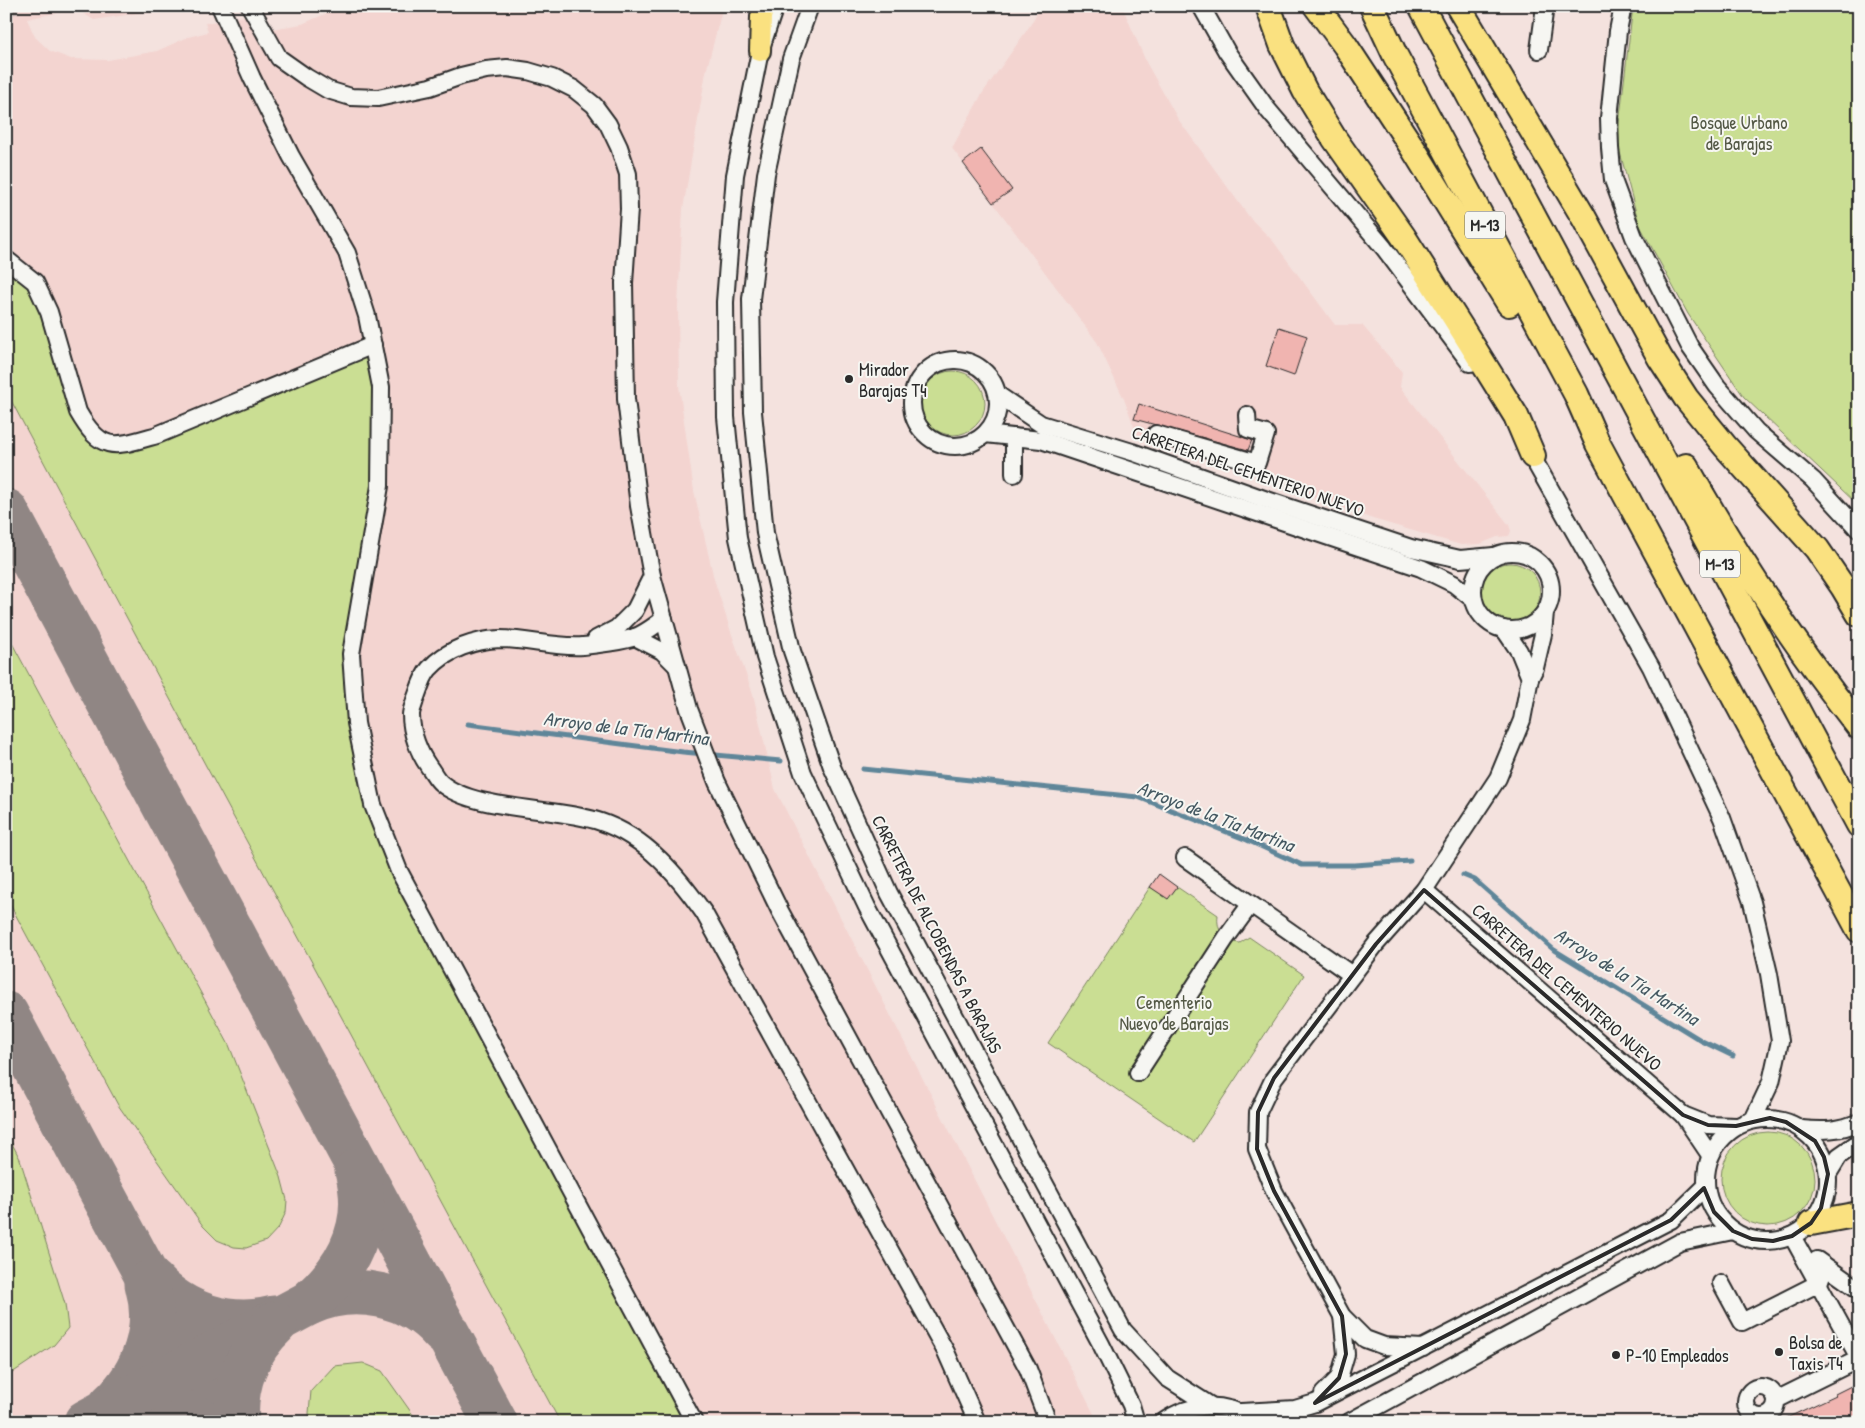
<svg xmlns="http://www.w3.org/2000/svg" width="1865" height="1428" font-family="'Patrick Hand',sans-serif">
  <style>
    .built { fill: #f3d4d0 }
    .green { fill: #cade93; stroke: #7a845f }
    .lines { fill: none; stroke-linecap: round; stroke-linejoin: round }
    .stream { stroke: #5f8699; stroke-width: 5 }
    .taxiway { stroke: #908684; stroke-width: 45 }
    .building { fill: #f0b4b0; stroke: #2b2b2b }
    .minor-tunnel { stroke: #ccbdba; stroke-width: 16; stroke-dasharray: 16 8; stroke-linecap: butt }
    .minor-casing { stroke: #2b2b2b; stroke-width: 20 }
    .major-casing { stroke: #2b2b2b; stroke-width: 24 }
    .highway-casing { stroke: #2b2b2b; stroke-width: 28 }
    .minor { stroke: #f6f6f2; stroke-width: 16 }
    .major { stroke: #fae180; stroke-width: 20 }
    .highway { stroke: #fae180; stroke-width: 24 }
    .marked { fill: none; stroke: #2b2b2b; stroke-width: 4; stroke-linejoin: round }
    .poi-dot { fill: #2b2b2b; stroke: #f6f6f2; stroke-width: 2 }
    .labels { text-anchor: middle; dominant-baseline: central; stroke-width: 4; stroke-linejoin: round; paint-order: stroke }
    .shield { fill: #f6f6f2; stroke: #686867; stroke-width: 1 }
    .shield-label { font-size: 16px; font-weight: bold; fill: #2b2b2b }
    .park-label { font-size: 18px; fill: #535845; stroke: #f6f6f2 }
    .poi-label { font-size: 18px; fill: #2b2b2b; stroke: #f6f6f2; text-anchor: start }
    .street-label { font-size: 18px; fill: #2b2b2b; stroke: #f6f6f2 }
    .water-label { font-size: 19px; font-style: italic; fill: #455962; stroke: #f6f6f2 }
  </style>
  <rect width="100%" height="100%" fill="#f4e2de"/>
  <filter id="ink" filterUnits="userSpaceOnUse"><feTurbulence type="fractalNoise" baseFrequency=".02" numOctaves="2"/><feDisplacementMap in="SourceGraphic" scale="10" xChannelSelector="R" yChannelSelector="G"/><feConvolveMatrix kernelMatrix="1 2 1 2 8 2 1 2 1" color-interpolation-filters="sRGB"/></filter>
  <g filter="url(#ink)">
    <g class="built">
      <path d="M6 6H158V10L94 20 76 9 27 19 35 37 50 51 71 59 108 60 157 51 188 37 208 32 205 23 263 13 272 29 302 24 344 6H723L706 72 683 209 678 306 679 386 694 491 714 579 731 632 753 694 775 789 1098 1422H6Z"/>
      <path d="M1041 6H1122L1147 64 1178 119 1250 218 1273 241 1335 325H1362L1402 372 1400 387 1509 525 1511 531 1509 536 1497 537 1480 544 1461 545 1373 519 1296 492 1290 485 1258 471 1216 457 1202 459 1138 437 1124 399 1097 342 952 148 982 94 1029 27Z"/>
    </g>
    <g class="green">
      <path d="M1633 6H1859V506L1744 397 1688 314 1639 224 1617 141Z"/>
      <path d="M6 259 35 282 86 426 126 444 373 345 380 486 351 654 373 805 694 1422H560L185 727 6 391Z"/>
      <circle cx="953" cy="403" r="32"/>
      <circle cx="1510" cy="593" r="30"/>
      <path d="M6 632 229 1045 281 1177 287 1200 286 1212 279 1227 266 1241 246 1248 234 1247 217 1240 203 1226 118 1105 6 897Z"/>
      <path d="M1150 887H1177L1218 915C1216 930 1224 942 1240 943L1249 937 1304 975 1194 1142 1048 1043Z"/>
      <path d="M6 1132 20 1159 65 1304 68 1328 54 1345 6 1377Z"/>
      <circle cx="1768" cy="1179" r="47"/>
      <path d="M363 1363 382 1371 418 1422H310L309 1413 311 1391 334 1366Z"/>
    </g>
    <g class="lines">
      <g class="stream">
        <path d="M468 724 683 752 781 761"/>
        <path d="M863 769 1138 797 1247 840 1302 865H1355L1410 861"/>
        <path d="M1463 875 1475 880 1554 950 1702 1041 1733 1056"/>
      </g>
      <g class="taxiway">
        <path d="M6 511 495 1422"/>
        <path d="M6 1014 225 1422"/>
        <path d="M152 1281C182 1314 230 1330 274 1318"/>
        <path d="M309 1303C355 1282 410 1294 443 1332"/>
        <path d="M111 1405C144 1374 160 1328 147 1284"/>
        <path d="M114 1410C145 1403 177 1405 204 1422"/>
        <path d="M86 1422 309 1303C348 1269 372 1224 357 1171"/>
        <path d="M237 1422C234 1384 248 1349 275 1324"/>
      </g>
    </g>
    <g class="building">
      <path d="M981 149 1012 190 993 203 963 163Z"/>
      <path d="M1279 327 1307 336 1294 376 1266 366Z"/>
      <path d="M1139 404 1252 440 1248 450 1134 419Z"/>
      <path d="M1159 874 1177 887 1168 899 1150 887Z"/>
      <path d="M1859 1382V1422H1778L1836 1395 1835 1394Z"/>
    </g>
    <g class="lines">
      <path class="minor-tunnel" d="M6 7 18 6"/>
      <defs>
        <g id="minor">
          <path d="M220 6 252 78 291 156 347 253 367 316 381 387 380 486 351 654 356 723 373 805 399 871 694 1422"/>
          <path d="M250 6 279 58 306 77 328 90 351 97 378 98 430 87 461 76 486 70 507 68 528 71 552 78 574 89 594 105 608 124 619 147 628 174 629 209 624 283 626 399 639 506 652 576 689 709 717 782 780 911 1028 1369 1048 1422"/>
          <path d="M775 6 760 51 735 175 725 302 726 417 738 538 765 657 803 773 867 907 1101 1344 1131 1405 1136 1422"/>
          <path d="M810 6 791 59 766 174 751 299 753 412 765 533 792 651 832 767 889 893 1123 1330 1167 1378 1211 1406"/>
          <path d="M1201 6 1227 52 1268 110 1384 248 1470 363"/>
          <path d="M1623 6 1618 31 1609 118 1610 148 1613 180 1634 237 1690 347 1717 386 1756 431 1813 480 1859 530"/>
          <path d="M1539 50 1545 6"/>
          <path d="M6 259 35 282 49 312 78 412C102 454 115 447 157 435L373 345"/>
          <circle cx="955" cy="403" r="43"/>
          <path d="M998 395 1041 424 1132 452 1264 499 1411 548 1460 559 1494 556"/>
          <path d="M985 434 1041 440 1421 568 1454 584 1474 600"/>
          <path d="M1156 434 1257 463 1266 434 1248 429 1247 415"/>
          <path d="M1014 437V474"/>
          <path d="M1527 448 1651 667 1722 818 1752 902 1769 974 1780 1041 1771 1082 1753 1120"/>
          <circle cx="1512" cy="591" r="39"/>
          <path d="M664 619C655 625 646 633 635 637 625 641 594 645 583 646 555 648 528 639 500 639 475 640 447 649 429 669 422 677 419 690 415 700 414 705 411 710 411 715 411 733 419 753 429 767 433 772 436 779 441 783 473 811 558 807 601 822 646 837 678 876 704 913L946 1352 977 1422"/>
          <path d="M1504 629 1519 651 1530 678"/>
          <path d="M635 637 662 651 676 665"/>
          <path d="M596 639 617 628 635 610 652 576"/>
          <path d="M1185 858 1352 975"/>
          <path d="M1424 890 1683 1115 1710 1155"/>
          <path d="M1138 1073 1226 938 1250 905"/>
          <path d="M1683 1115 1708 1125 1736 1126"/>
          <circle cx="1767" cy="1180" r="61"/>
          <path d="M1801 1129C1822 1131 1840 1131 1859 1122"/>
          <path d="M1828 1174 1839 1156 1859 1142"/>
          <path d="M1792 1236 1859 1358"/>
          <path d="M1817 1260 1859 1290"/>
          <path d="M1721 1283 1742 1322 1819 1283 1825 1266"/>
          <path d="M1423 1348 1384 1346 1365 1339 1342 1316 1274 1191 1257 1149 1258 1112 1274 1078 1376 944 1424 890 1498 778 1522 720 1530 678 1535 668 1543 634 1545 612"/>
          <circle cx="1761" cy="1402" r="15"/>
          <path d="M1323 1394 1339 1378 1346 1354 1342 1316"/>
          <path d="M1776 1400 1859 1359"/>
          <path d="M1241 1412 1295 1409 1315 1403 1671 1220 1706 1186"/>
          <path d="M1163 1422C1190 1403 1222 1401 1250 1418"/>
          <path d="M1349 1422 1680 1242 1733 1231"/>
        </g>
        <path id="major" d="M760 51 761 17 764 6"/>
        <g id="highway">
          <path d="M1268 6 1282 45 1305 91 1334 138 1403 236 1462 329 1516 416 1533 456"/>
          <path d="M1316 6 1345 45 1414 150 1509 304"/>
          <path d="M1372 6 1395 55 1576 394 1598 444 1859 930"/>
          <path d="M1421 6 1859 825"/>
          <path d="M1458 6 1584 218 1660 358 1686 398 1725 446 1817 549 1843 587 1859 614"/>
          <path d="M1686 466C1737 558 1794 644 1859 727"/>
          <path d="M1811 1223 1859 1214"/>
        </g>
      </defs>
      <use href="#minor" class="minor-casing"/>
      <use href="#major" class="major-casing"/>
      <use href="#highway" class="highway-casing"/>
      <use href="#minor" class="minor"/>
      <use href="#major" class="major"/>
      <use href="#highway" class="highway"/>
    </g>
  </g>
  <path class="marked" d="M1424 890 1683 1115 1708 1125 1736 1126 1770 1118 1786 1122 1815 1141 1824 1157 1828 1174 1821 1208 1811 1223 1792 1236 1773 1241 1752 1239 1733 1231 1714 1212 1704 1188 1671 1220 1315 1403 1339 1378 1346 1354 1342 1316 1274 1191 1257 1149 1258 1112 1274 1078 1376 944Z"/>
  <g class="poi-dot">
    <circle cx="849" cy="379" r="5"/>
    <circle cx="1779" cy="1352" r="5"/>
    <circle cx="1616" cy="1355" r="5"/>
  </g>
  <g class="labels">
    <g class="shield">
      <rect x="1465" y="211.5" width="40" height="27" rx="4"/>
      <rect x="1700" y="550.5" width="40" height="27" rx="4"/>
    </g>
    <g class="shield-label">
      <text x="1485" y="225">M-13</text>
      <text x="1720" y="564">M-13</text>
    </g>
    <g class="park-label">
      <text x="1739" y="122">Bosque Urbano<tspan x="1739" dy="21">de Barajas</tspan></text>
      <text x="1174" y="1002">Cementerio<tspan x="1174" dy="21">Nuevo de Barajas</tspan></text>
    </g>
    <g class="poi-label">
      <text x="859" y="369">Mirador<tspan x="859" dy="21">Barajas T4</tspan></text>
      <text x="1789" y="1342">Bolsa de<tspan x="1789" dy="21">Taxis T4</tspan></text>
      <text x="1626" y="1355">P-10 Empleados</text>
    </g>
    <g class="street-label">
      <text transform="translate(1248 471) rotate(19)">CARRETERA DEL CEMENTERIO NUEVO</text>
      <text transform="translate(937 934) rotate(63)">CARRETERA DE ALCOBENDAS A BARAJAS</text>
      <text transform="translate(1567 987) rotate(41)">CARRETERA DEL CEMENTERIO NUEVO</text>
    </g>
    <g class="water-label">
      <text transform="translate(626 728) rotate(7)">Arroyo de la Tía Martina</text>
      <text transform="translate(1216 816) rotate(21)">Arroyo de la Tía Martina</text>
      <text transform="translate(1627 976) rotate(32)">Arroyo de la Tía Martina</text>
    </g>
  </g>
  <rect width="1865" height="1428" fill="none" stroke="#f6f6f2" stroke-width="25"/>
  <rect x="12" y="12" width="1840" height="1403" fill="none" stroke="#2b2b2b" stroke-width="2" filter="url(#ink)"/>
</svg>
